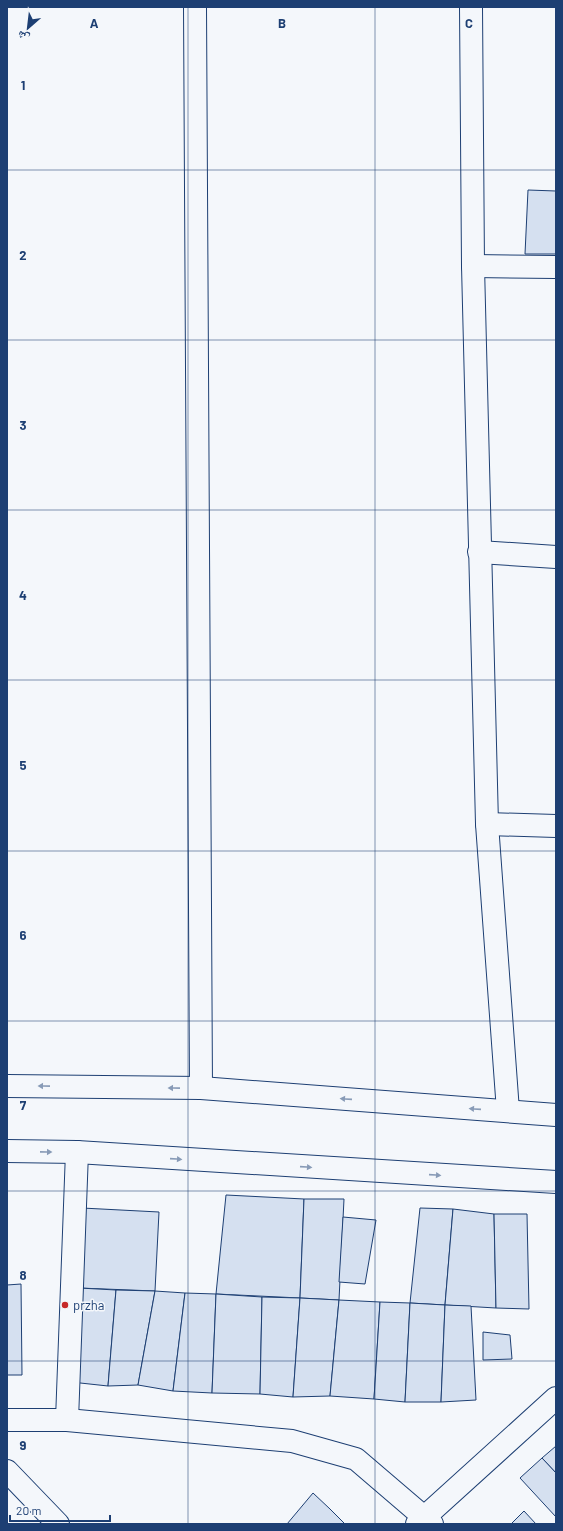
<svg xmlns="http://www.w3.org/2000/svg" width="563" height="1531" font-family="Barlow,'Noto Naskh Arabic',sans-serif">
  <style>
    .building { fill: #d5e0f0; stroke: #1d3f73 }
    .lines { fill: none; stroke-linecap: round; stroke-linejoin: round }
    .minor-casing { stroke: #1d3f73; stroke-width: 24 }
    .minor { stroke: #f4f7fb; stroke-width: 22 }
    .oneway { fill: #889bb7 }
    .grid { fill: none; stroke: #1d3f73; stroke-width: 1; stroke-opacity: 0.55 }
    .poi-dot { fill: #c62828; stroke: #f4f7fb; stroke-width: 1.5 }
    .labels { text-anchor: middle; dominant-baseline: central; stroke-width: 3; stroke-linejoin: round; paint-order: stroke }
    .poi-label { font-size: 13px; fill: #1d3f73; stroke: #f4f7fb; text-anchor: start }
    .grid-label { font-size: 13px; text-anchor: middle; font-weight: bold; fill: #1d3f73; stroke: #f4f7fb; stroke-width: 3; stroke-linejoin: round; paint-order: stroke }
  </style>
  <rect width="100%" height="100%" fill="#f4f7fb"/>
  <g class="building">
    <path d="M528 190 556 191V254H525Z"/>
    <path d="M226 1195 304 1199 300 1298 216 1294Z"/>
    <path d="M304 1199H344L339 1300 300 1298Z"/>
    <path d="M82 1208 159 1212 155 1291 79 1288Z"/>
    <path d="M420 1208 453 1209 445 1305 410 1303Z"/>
    <path d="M453 1209 494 1214 496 1308 445 1305Z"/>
    <path d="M494 1214H527L529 1309 496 1308Z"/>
    <path d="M343 1217 376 1220 365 1284 339 1282Z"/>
    <path d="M21 1284 22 1375H7V1285Z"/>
    <path d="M79 1288 116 1290 108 1386 71 1382Z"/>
    <path d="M116 1290 155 1291 138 1385 108 1386Z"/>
    <path d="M155 1291 185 1293 173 1391 138 1385Z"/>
    <path d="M185 1293 216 1294 212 1393 173 1391Z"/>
    <path d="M216 1294 262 1297 260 1394 212 1393Z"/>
    <path d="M262 1297 300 1298 293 1397 260 1394Z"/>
    <path d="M300 1298 339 1300 330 1396 293 1397Z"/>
    <path d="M339 1300 380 1302 374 1399 330 1396Z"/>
    <path d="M380 1302 410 1303 405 1402 374 1399Z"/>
    <path d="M410 1303 445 1305 441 1402H405Z"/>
    <path d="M445 1305 471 1306 476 1400 441 1402Z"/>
    <path d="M483 1332 510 1335 512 1359 483 1360Z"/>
    <path d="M556 1446V1473L542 1458Z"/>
    <path d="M542 1458 556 1473V1517L520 1478Z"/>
    <path d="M313 1493 330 1509 345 1524H287Z"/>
    <path d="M524 1511 536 1524H511Z"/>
  </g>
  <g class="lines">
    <defs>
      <g id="minor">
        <path d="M195 7 201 1088"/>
        <path d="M471 7 473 266 487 824 508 1111"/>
        <path d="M473 266 556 267"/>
        <path d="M479 552 556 557"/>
        <path d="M487 824 556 826"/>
        <path d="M7 1086 201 1088 556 1115"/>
        <path d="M7 1151 77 1152 556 1182"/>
        <path d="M7 1420H67L292 1441 356 1459 432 1524"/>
        <path d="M67 1420 77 1152"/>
        <path d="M7 1471 58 1524"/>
        <path d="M417 1524 556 1398"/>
      </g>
    </defs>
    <use href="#minor" class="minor-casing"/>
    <use href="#minor" class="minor"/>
  </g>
  <defs><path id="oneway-solid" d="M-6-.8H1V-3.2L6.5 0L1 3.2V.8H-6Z"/></defs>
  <g class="oneway">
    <use href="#oneway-solid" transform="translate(44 1086) rotate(-179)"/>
    <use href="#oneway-solid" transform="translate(174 1088) rotate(-179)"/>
    <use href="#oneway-solid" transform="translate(346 1099) rotate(-176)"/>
    <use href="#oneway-solid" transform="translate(475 1109) rotate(-176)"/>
    <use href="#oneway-solid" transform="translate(46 1152) rotate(1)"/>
    <use href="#oneway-solid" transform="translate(176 1159) rotate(4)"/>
    <use href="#oneway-solid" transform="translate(306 1167) rotate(4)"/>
    <use href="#oneway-solid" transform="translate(435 1175) rotate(4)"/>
  </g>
  <path class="grid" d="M188 7V1524M375 7V1524M7 170H556M7 340H556M7 510H556M7 680H556M7 851H556M7 1021H556M7 1191H556M7 1361H556"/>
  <circle class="poi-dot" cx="65" cy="1305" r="4"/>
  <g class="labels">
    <g class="poi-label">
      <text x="73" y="1305">przha</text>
    </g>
  </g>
  <g class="grid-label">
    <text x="94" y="28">A</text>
    <text x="282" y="28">B</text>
    <text x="469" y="28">C</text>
    <text x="23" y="90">1</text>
    <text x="23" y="260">2</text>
    <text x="23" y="430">3</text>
    <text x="23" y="600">4</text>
    <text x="23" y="770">5</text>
    <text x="23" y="940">6</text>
    <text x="23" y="1110">7</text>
    <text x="23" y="1280">8</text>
    <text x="23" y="1450">9</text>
  </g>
  <rect width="563" height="1531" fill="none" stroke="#1d3f73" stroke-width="16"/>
  <g transform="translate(28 28) rotate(208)" stroke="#f4f7fb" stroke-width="3" paint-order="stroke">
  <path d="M0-3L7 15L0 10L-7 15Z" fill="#1d3f73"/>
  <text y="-6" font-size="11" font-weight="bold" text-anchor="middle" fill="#1d3f73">ش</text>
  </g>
  <path d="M10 1515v6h100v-6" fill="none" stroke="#1d3f73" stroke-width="2"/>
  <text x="16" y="1515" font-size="12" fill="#1d3f73" stroke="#f4f7fb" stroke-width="3" paint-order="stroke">20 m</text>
</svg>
